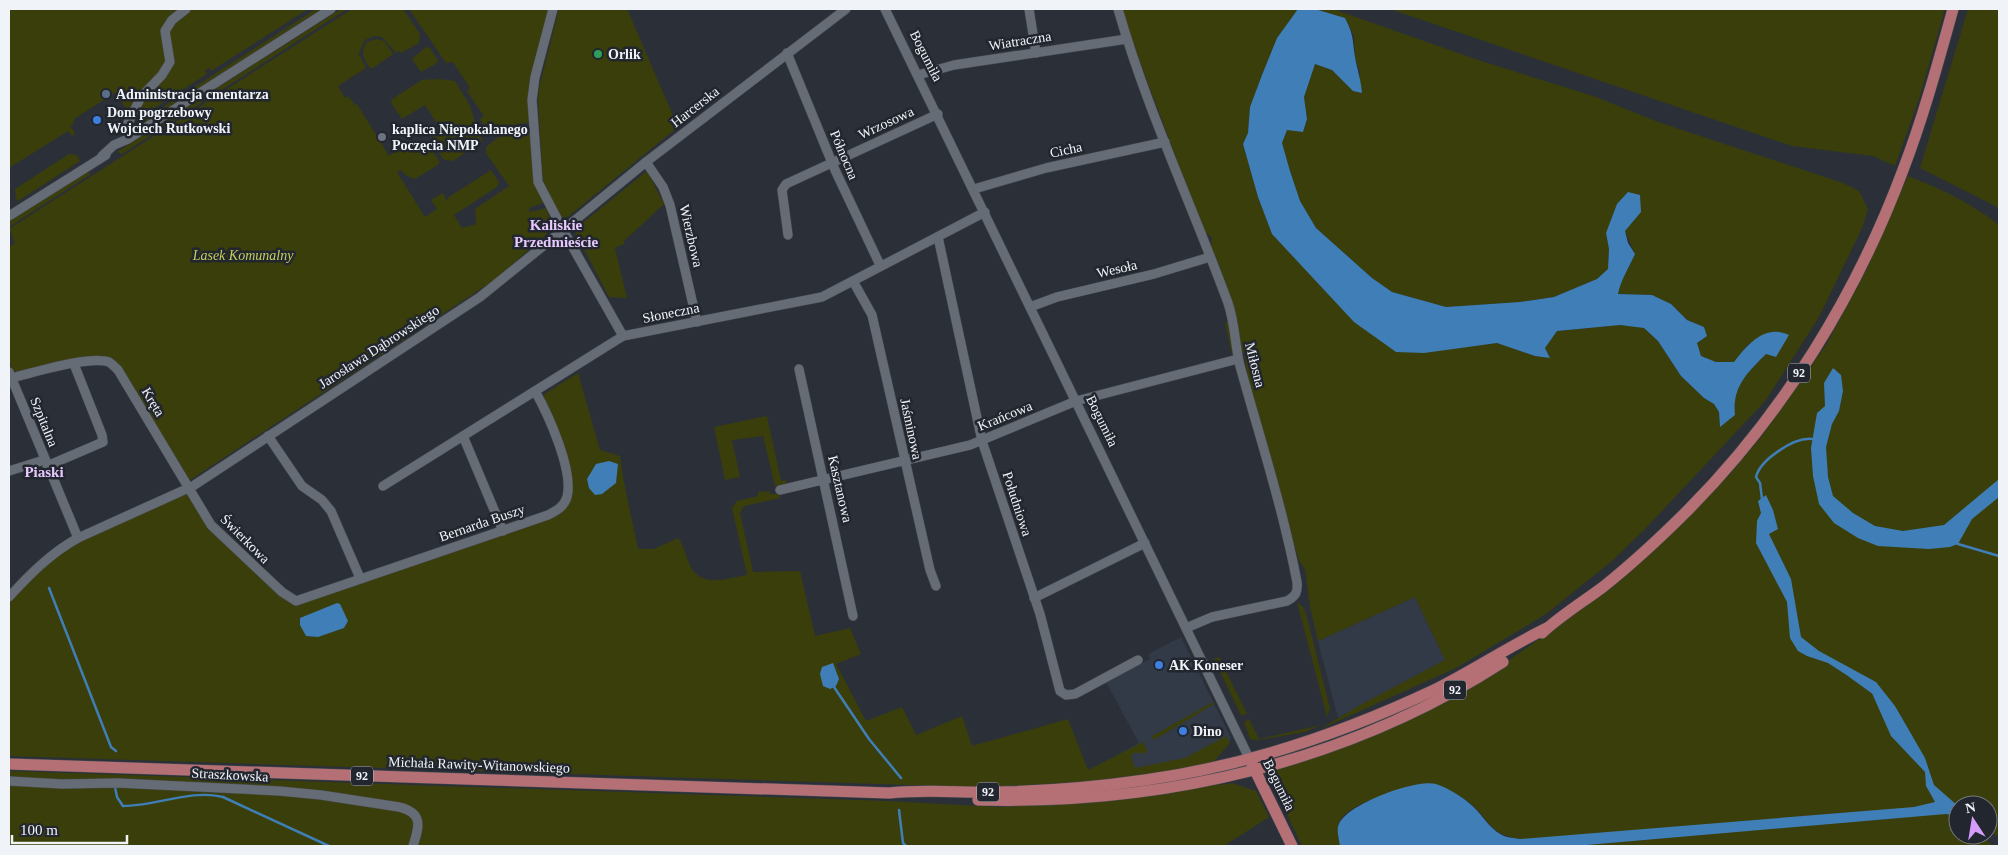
<svg xmlns="http://www.w3.org/2000/svg" width="2008" height="855" font-family="Georgia,serif">
  <style>
    .built { fill: #323a47 }
    .green { fill: #3a3e0a }
    .water { fill: #3f7eb7 }
    .lines { fill: none; stroke-linecap: round; stroke-linejoin: round }
    .stream { stroke: #3f7eb7; stroke-width: 2.5 }
    .minor-casing { stroke: #494d53; stroke-width: 10 }
    .major-casing { stroke: #494d53; stroke-width: 12 }
    .minor { stroke: #666c75; stroke-width: 9 }
    .major { stroke: #b47074; stroke-width: 11 }
    .leisure-dot { fill: #2e9e5b; stroke: #22262e; stroke-width: 2 }
    .service-dot { fill: #5c6f8a; stroke: #22262e; stroke-width: 2 }
    .shop-dot { fill: #3f7fe0; stroke: #22262e; stroke-width: 2 }
    .worship-dot { fill: #6b7280; stroke: #22262e; stroke-width: 2 }
    .labels { text-anchor: middle; dominant-baseline: central; stroke-width: 5; stroke-linejoin: round; paint-order: stroke }
    .shield { fill: #22262e; stroke: #b2b6bb; stroke-width: 1 }
    .shield-label { font-size: 12px; font-weight: bold; fill: #f0f3f8 }
    .street-label { font-size: 14px; fill: #f0f3f8; stroke: #22262e }
    .poi-label { font-size: 14px; font-weight: bold; fill: #f0f3f8; stroke: #22262e; text-anchor: start }
    .park-label { font-size: 14px; font-style: italic; fill: #c4ce5b; stroke: #22262e }
    .neighbourhood-label { font-size: 15px; font-weight: bold; fill: #e8c9ff; stroke: #22262e }
  </style>
  <rect width="100%" height="100%" fill="#2b3038"/>
  <g class="built">
    <path d="M1415 597 1445 660 1338 718 1318 641Z"/>
    <path d="M1181 637 1231 738 1229 742 1170 767 1088 771 1139 743 1106 682 1150 659 1148 654Z"/>
  </g>
  <g class="green">
    <path d="M9 9H308L211 71 209 68 205 70 207 74 128 125 123 118 129 114 116 92 74 119V123L70 126 75 133 72 136 68 131 9 168Z"/>
    <path d="M316 9H321L133 131 129 129Z"/>
    <path d="M341 9H347L122 154 117 152Z"/>
    <path d="M352 9H403L420 34 419 43 401 53 399 51 396 53 382 37 375 36 365 40 358 55 360 56 366 68 338 86 345 98 348 96 355 105 357 104 389 156 409 143 410 140 417 142 419 146 430 147 439 161V164L415 179 405 175 401 170 397 172 425 217 437 209 431 200 443 193 447 201 449 197 491 170 499 182 497 187 454 215 462 228 476 224 475 209 509 186 486 153V147L500 136 530 128 533 179 543 203 529 208 530 212 546 208 553 228 497 278 476 292 190 480 120 367 110 360 18 372 12 370 9 360V247L15 243 9 229Z"/>
    <path d="M409 9H550L528 94 530 122 497 128 489 133 480 119 484 116 467 91 470 88 453 62 446 63Z"/>
    <path d="M559 9H627L678 127 565 219 560 215 543 180 538 102 539 88Z"/>
    <path d="M1118 9H1298L1277 38 1262 75 1250 107 1248 133 1243 144 1258 197 1272 234 1299 262 1466 346 1497 343 1535 356 1550 357 1545 348 1557 331 1620 325 1644 328 1658 341 1681 376 1704 398 1714 404 1719 412 1720 426 1735 415C1732 387 1747 373 1766 354L1748 344 1734 362H1716L1701 356 1697 343 1707 336 1704 327 1687 320 1671 304 1652 295 1617 294C1622 278 1629 269 1635 254L1625 231 1606 233 1609 249 1608 269 1597 279 1554 297 1520 302 1446 307 1392 292 1372 278 1316 228 1300 201 1290 171 1282 143 1287 129 1303 132 1307 119 1304 97 1315 64 1332 70 1353 91 1360 72 1355 58 1354 36 1345 18 1315 9H1333L1478 60 1596 97 1658 122 1843 183 1859 191 1868 209 1863 226 1819 317 1766 400 1646 528 1612 561 1546 614 1456 668 1318 730 1362 704 1445 660 1415 597 1318 641 1310 607 1305 569 1299 561 1250 389 1244 352 1232 355 1225 323 1235 319 1236 314 1222 279C1224 264 1208 254 1212 237L1204 232 1132 40 1127 39Z"/>
    <path d="M1390 9H1945L1919 99 1895 166 1873 156 1792 146Z"/>
    <path d="M1968 9H1999V208L1920 168Z"/>
    <path d="M377 39 384 41 393 54 373 68H370C363 59 360 52 367 42Z"/>
    <path d="M426 47 430 48 438 60 437 63 421 72 412 59Z"/>
    <path d="M439 79 455 81 469 104 482 141 453 161 443 159 433 143V134L440 128 425 105 402 119 391 103 392 99 422 80Z"/>
    <path d="M69 154 77 155 80 161 18 201 16 199 15 189Z"/>
    <path d="M647 171 664 204 624 241V244L615 248 627 298 609 297 574 230Z"/>
    <path d="M87 172 91 174 9 227V222Z"/>
    <path d="M1908 176C1942 189 1971 203 1999 225V838L1988 828V805H1958V835H1980L1993 846H1522L1521 839C1488 834 1492 822 1470 803 1461 795 1446 790 1435 784 1413 789 1341 800 1338 827 1337 833 1339 840 1340 846H1302L1271 780V773L1275 769 1505 663 1612 588 1654 551 1730 474 1761 437 1800 382 1826 345 1868 267Z"/>
    <path d="M578 373 600 450 620 456C624 488 632 518 638 549H654L678 538C684 546 685 554 689 563 699 589 726 579 747 575L732 508 737 501 758 496V492L769 491 770 494H780V498L744 506 740 513 753 572 800 571 815 636 850 628 861 654 836 664 866 721 902 707 916 735 962 716 972 746 1068 719 1088 770 1143 742 1147 750 1146 753H1134L1131 756 1135 768 1185 758 1226 736 1230 743 1214 761 1215 764C1135 779 1054 785 973 787L9 756V601L42 567 74 544 187 492 203 519 287 600 563 508 566 452 543 395Z"/>
    <path d="M767 416 781 481 786 480V484L775 486 763 436 732 440 740 477 725 480 714 427Z"/>
    <path d="M1297 602 1303 607 1306 613 1330 709 1327 717Z"/>
    <path d="M1219 657 1247 714 1241 715 1214 659Z"/>
    <path d="M1213 702 1214 704 1154 740 1152 736Z"/>
    <path d="M1249 719 1259 739 1321 725 1305 732 1258 740 1250 739 1244 722Z"/>
    <path d="M9 771 886 801 999 807 1088 803 1144 797 1219 782 1220 785 1232 783 1256 791 1269 817 1224 846H414L417 813 352 798 9 778Z"/>
    <path d="M9 785C114 785 222 784 327 799 354 802 381 808 409 813L415 825 410 846H9Z"/>
  </g>
  <g class="water">
    <path d="M1298 9H1315L1345 18C1354 36 1352 38 1355 57 1357 69 1361 80 1362 93L1353 91 1332 70 1315 64 1304 97 1307 119 1303 132 1287 130 1282 143 1290 171 1300 201 1316 228 1372 278 1392 292 1446 307 1520 302 1554 297 1597 279 1608 269 1609 249 1606 233 1617 204 1628 192 1640 195 1641 212 1625 231 1628 243 1635 254C1629 268 1621 279 1618 294L1652 295 1671 304 1687 320 1704 327 1707 336 1697 343 1701 356 1716 362H1734C1748 344 1765 324 1789 335L1776 357 1766 354C1747 373 1732 387 1735 415L1720 427 1719 412 1714 404 1704 398 1681 376 1658 341 1644 328 1620 325 1557 331 1545 348 1550 358 1535 356 1497 343 1424 353 1396 352 1354 322 1272 234 1258 197 1243 144 1248 133 1250 107 1262 75 1277 38Z"/>
    <path d="M1833 368 1841 375 1843 391 1839 411 1832 424 1826 447 1828 477 1833 496 1853 513 1875 526 1903 531 1944 525 1999 479V497L1972 519 1958 544 1950 547 1929 549 1878 546 1858 538 1834 523 1819 504 1813 476 1811 448 1817 413 1825 406 1824 383Z"/>
    <path d="M609 461 618 464 616 483 602 494 595 495 589 488 587 479 596 464Z"/>
    <path d="M1766 495 1773 510 1778 529 1769 534 1791 579 1801 637 1819 651 1876 682 1895 706 1925 758 1934 785 1958 806V816L1946 814 1575 846H1340C1339 840 1336 829 1339 824 1348 804 1415 779 1436 784 1446 787 1461 796 1469 803 1481 812 1488 828 1502 835 1507 838 1515 838 1521 839L1914 807 1935 802 1926 786 1925 772 1891 736 1871 691 1828 663 1807 656 1798 651 1790 638 1787 602 1756 543 1757 521 1761 513 1758 501Z"/>
    <path d="M337 603 340 604 348 621 344 628 318 637 306 636 300 625V618Z"/>
    <path d="M833 663 839 679 836 686 830 689 823 686 820 674 822 667Z"/>
  </g>
  <g class="lines">
    <g class="stream">
      <path d="M1762 499 1760 483 1756 477C1760 460 1794 437 1812 439"/>
      <path d="M1958 544 1999 556"/>
      <path d="M49 588 111 747 116 751"/>
      <path d="M1850 676 1872 692"/>
      <path d="M834 687 869 739 901 778"/>
      <path d="M115 787 117 797 123 806C157 806 190 789 223 797L329 846"/>
      <path d="M899 810 903 843 906 846"/>
    </g>
    <defs>
      <g id="minor">
        <path d="M885 9 1249 758"/>
        <path d="M1029 9 1036 53"/>
        <path d="M1118 9C1147 110 1192 205 1228 303 1235 323 1235 346 1240 366 1260 438 1283 509 1297 582 1298 592 1296 596 1287 601L1212 617 1186 628"/>
        <path d="M787 53 835 170 880 265"/>
        <path d="M918 75 954 65 1127 39"/>
        <path d="M125 129 141 97 162 75 170 62 165 31 172 20 186 9"/>
        <path d="M102 156 114 145 128 139 331 9"/>
        <path d="M646 162 663 187 670 205 697 322"/>
        <path d="M974 189 1046 168 1165 142"/>
        <path d="M9 216 106 155"/>
        <path d="M788 235 782 190 786 184 938 114"/>
        <path d="M938 237 982 441 1040 614 1060 691 1066 695 1075 694 1138 660"/>
        <path d="M853 281 872 315 930 570 936 586"/>
        <path d="M1030 307 1057 297 1154 274 1210 257"/>
        <path d="M623 336 563 230 646 162 846 9"/>
        <path d="M799 369 853 616"/>
        <path d="M9 372 78 538"/>
        <path d="M11 378C33 373 89 355 109 362 112 364 115 367 118 370L211 525 282 592 296 601 548 515C556 511 564 507 567 497 574 471 548 414 535 391"/>
        <path d="M268 436 302 486 322 500 331 511 360 578"/>
        <path d="M463 436 503 531"/>
        <path d="M47 466 103 442 102 435 74 364"/>
        <path d="M9 471 44 460"/>
        <path d="M383 486 623 336 822 297 985 212"/>
        <path d="M780 490 970 445 1076 401 1238 359"/>
        <path d="M9 597C30 574 51 553 78 538L193 486 480 297 563 230 538 182 532 100 535 77 553 9"/>
        <path d="M1034 598 1145 543"/>
        <path d="M9 781 62 784 118 783 279 791 321 795 399 807C424 813 419 827 413 846"/>
      </g>
      <g id="major">
        <path d="M1542 633C1560 616 1583 602 1603 587 1633 563 1661 537 1689 509 1783 414 1856 296 1903 170 1923 118 1938 63 1953 9"/>
        <path d="M9 764 889 793C925 789 962 793 998 792 1048 791 1097 787 1145 780 1246 766 1343 733 1434 690 1472 671 1508 647 1547 628"/>
        <path d="M1252 764 1292 846"/>
        <path d="M978 800C1162 805 1347 763 1503 662"/>
      </g>
    </defs>
    <use href="#minor" class="minor-casing"/>
    <use href="#major" class="major-casing"/>
    <use href="#minor" class="minor"/>
    <use href="#major" class="major"/>
  </g>
  <circle class="leisure-dot" cx="598" cy="54" r="5"/>
  <circle class="service-dot" cx="106" cy="94" r="5"/>
  <g class="shop-dot">
    <circle cx="97" cy="120" r="5"/>
    <circle cx="1159" cy="665" r="5"/>
    <circle cx="1183" cy="731" r="5"/>
  </g>
  <circle class="worship-dot" cx="382" cy="137" r="5"/>
  <g class="labels">
    <g class="shield">
      <rect x="1788" y="363.5" width="22" height="19" rx="4"/>
      <rect x="1444" y="680.5" width="22" height="19" rx="4"/>
      <rect x="351" y="766.5" width="22" height="19" rx="4"/>
      <rect x="977" y="782.5" width="22" height="19" rx="4"/>
    </g>
    <g class="shield-label">
      <text x="1799" y="373">92</text>
      <text x="1455" y="690">92</text>
      <text x="362" y="776">92</text>
      <text x="988" y="792">92</text>
    </g>
    <g class="street-label">
      <text transform="translate(1020 41) rotate(-9)">Wiatraczna</text>
      <text transform="translate(926 56) rotate(63)">Bogumiła</text>
      <text transform="translate(695 107) rotate(-38)">Harcerska</text>
      <text transform="translate(886 123) rotate(-25)">Wrzosowa</text>
      <text transform="translate(1066 150) rotate(-12)">Cicha</text>
      <text transform="translate(844 155) rotate(67)">Północna</text>
      <text transform="translate(691 236) rotate(77)">Wierzbowa</text>
      <text transform="translate(1117 269) rotate(-13)">Wesoła</text>
      <text transform="translate(671 313) rotate(-11)">Słoneczna</text>
      <text transform="translate(379 347) rotate(-33)">Jarosława Dąbrowskiego</text>
      <text transform="translate(1255 365) rotate(76)">Miłosna</text>
      <text transform="translate(153 402) rotate(59)">Kręta</text>
      <text transform="translate(1005 416) rotate(-22)">Krańcowa</text>
      <text transform="translate(1102 421) rotate(64)">Bogumiła</text>
      <text transform="translate(44 422) rotate(68)">Szpitalna</text>
      <text transform="translate(911 429) rotate(78)">Jaśminowa</text>
      <text transform="translate(840 489) rotate(77)">Kasztanowa</text>
      <text transform="translate(1017 504) rotate(72)">Południowa</text>
      <text transform="translate(482 523) rotate(-19)">Bernarda Buszy</text>
      <text transform="translate(245 539) rotate(45)">Świerkowa</text>
      <text transform="translate(479 765) rotate(2)">Michała Rawity-Witanowskiego</text>
      <text transform="translate(230 775) rotate(3)">Straszkowska</text>
      <text transform="translate(1279 785) rotate(64)">Bogumiła</text>
    </g>
    <g class="poi-label">
      <text x="608" y="54">Orlik</text>
      <text x="116" y="94">Administracja cmentarza</text>
      <text x="107" y="112">Dom pogrzebowy<tspan x="107" dy="16">Wojciech Rutkowski</tspan></text>
      <text x="392" y="129">kaplica Niepokalanego<tspan x="392" dy="16">Poczęcia NMP</tspan></text>
      <text x="1169" y="665">AK Koneser</text>
      <text x="1193" y="731">Dino</text>
    </g>
    <g class="park-label">
      <text x="243" y="255">Lasek Komunalny</text>
    </g>
    <g class="neighbourhood-label">
      <text x="556" y="225">Kaliskie<tspan x="556" dy="17">Przedmieście</tspan></text>
      <text x="44" y="472">Piaski</text>
    </g>
  </g>
  <rect width="2008" height="855" fill="none" stroke="#f0f3f8" stroke-width="20"/>
  <g transform="translate(1973 820) rotate(348)"><circle r="24" fill="#22262e" stroke="#74787f"/>
  <path d="M0-4L9 19L0 12L-9 19Z" fill="#d59cfb"/>
  <text y="-8" font-size="14" font-weight="bold" text-anchor="middle" fill="#f0f3f8">N</text>
  </g>
  <path d="M12 835v8h115v-8" fill="none" stroke="#f0f3f8" stroke-width="2.5"/>
  <text x="20" y="835" font-size="15" fill="#f0f3f8" stroke="#22262e" stroke-width="4" paint-order="stroke">100 m</text>
</svg>
